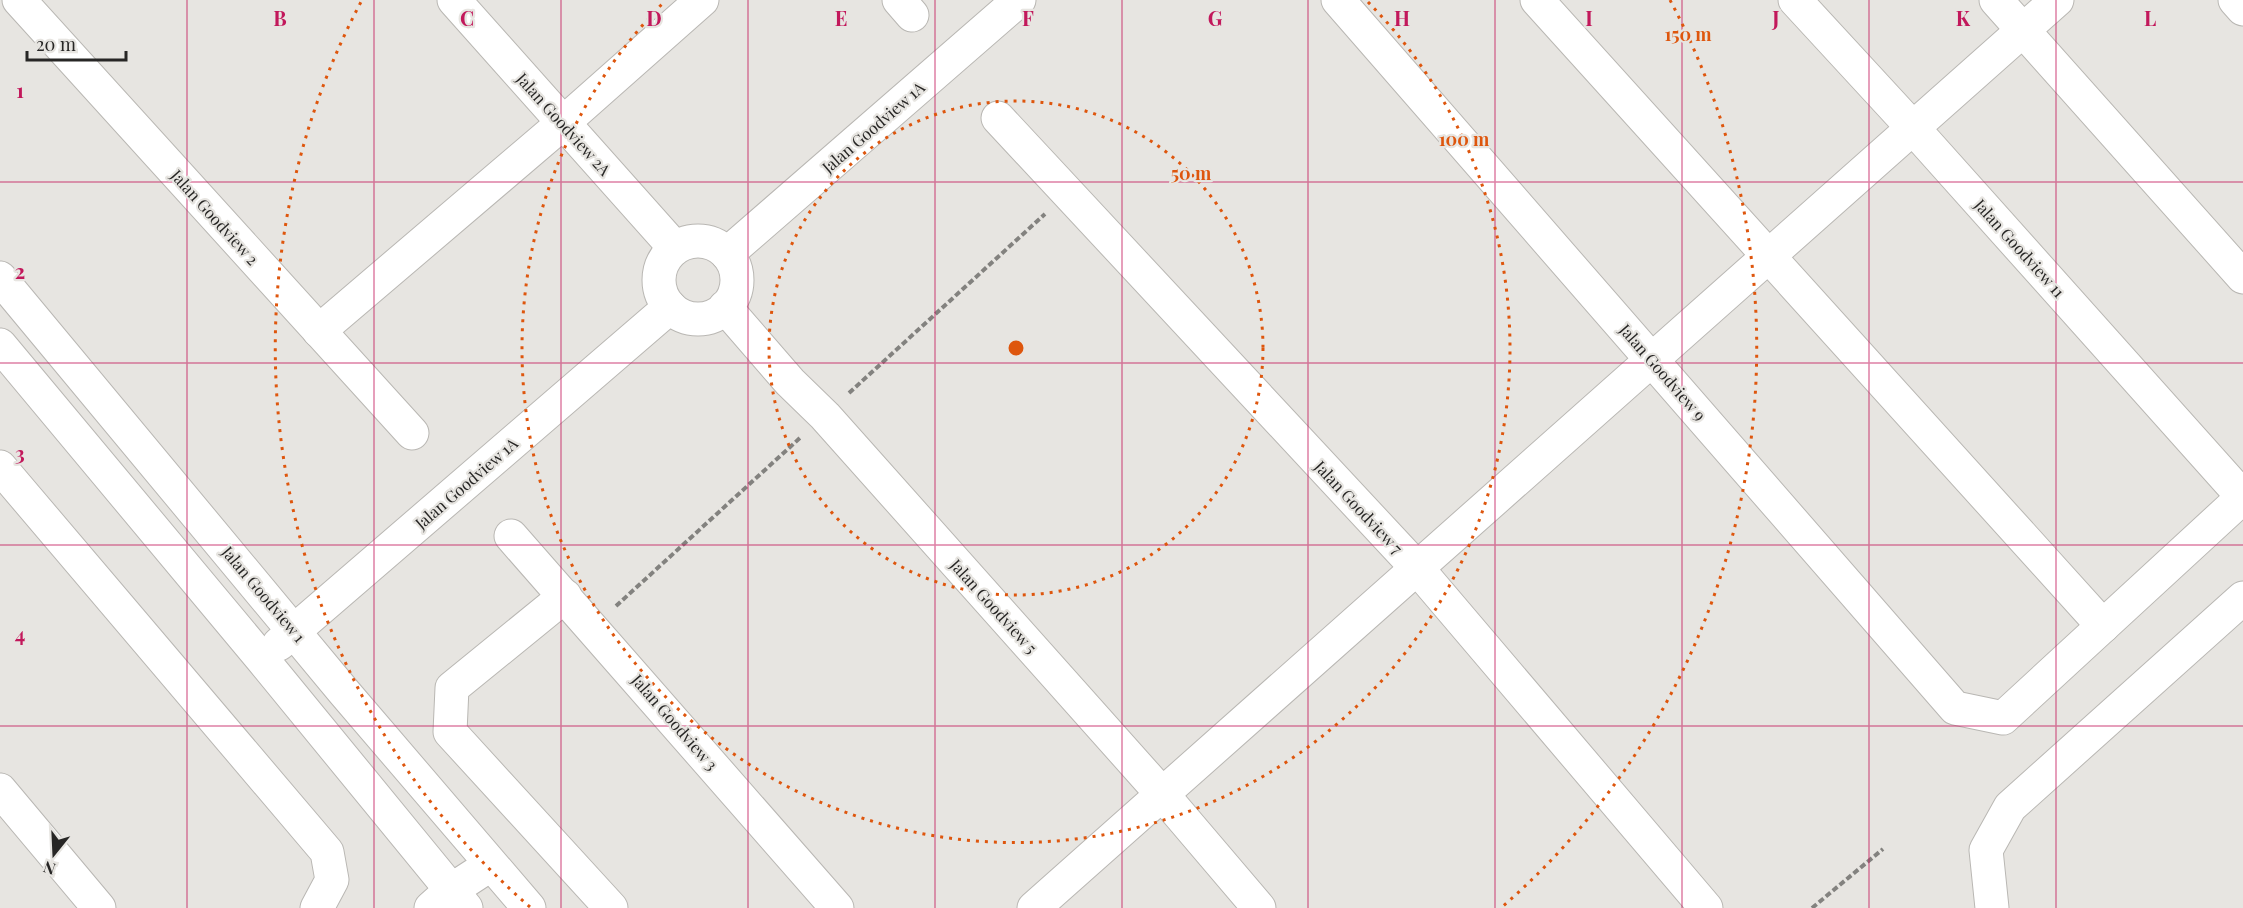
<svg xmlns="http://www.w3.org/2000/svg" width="2243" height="908" font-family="'Playfair Display',serif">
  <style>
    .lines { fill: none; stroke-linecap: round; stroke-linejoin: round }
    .minor-casing { stroke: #b9b7b3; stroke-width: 35 }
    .path { stroke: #83827f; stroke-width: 4; stroke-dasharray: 6 3; stroke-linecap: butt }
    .minor { stroke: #fff; stroke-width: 33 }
    .grid { fill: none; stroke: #c2185b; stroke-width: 1.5; stroke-opacity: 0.55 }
    .ring { fill: none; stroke: #de560d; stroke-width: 3; stroke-dasharray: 3 6 }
    .labels { text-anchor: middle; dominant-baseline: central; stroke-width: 4.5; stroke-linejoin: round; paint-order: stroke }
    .street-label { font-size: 16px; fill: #272625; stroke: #e7e5e1 }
    .grid-label { font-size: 20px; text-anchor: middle; font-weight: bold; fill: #c2185b; stroke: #e7e5e1; stroke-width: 4.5; stroke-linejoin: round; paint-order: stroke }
    .centre { fill: #de560d; stroke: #e7e5e1; stroke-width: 3 }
    .ring-label { font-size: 18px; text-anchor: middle; font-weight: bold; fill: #de560d; stroke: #e7e5e1; stroke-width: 4.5; stroke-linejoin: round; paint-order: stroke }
  </style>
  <rect width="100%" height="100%" fill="#e7e5e1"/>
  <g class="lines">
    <defs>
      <g id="minor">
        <path d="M19 0 412 433"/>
        <path d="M454 0 675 248"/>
        <path d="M899 0 912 15"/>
        <path d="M1338 0 1955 708 2003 718 2243 497"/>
        <path d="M1537 0 2103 626"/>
        <path d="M1795 0 1913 128 2243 497"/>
        <path d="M1996 0 2243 277"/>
        <path d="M2235 0 2243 9"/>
        <path d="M998 118 1417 568 1706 908"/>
        <circle cx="698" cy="280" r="39"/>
        <path d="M727 254 1019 0"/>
        <path d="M0 278 344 692 529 908"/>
        <path d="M725 307 790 382 825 416 1162 794 1259 908"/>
        <path d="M319 331 563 123 702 0"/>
        <path d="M0 345 262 659 466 908"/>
        <path d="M0 467 327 852 332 880 317 908"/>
        <path d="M511 536 837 908"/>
        <path d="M565 596 452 688 450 732 611 908"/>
        <path d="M279 644 670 307"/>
        <path d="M0 790 99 908"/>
        <path d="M431 908 450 891 490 865"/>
        <path d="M1034 908 2057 0"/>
        <path d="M1992 908 1986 850 2010 807 2243 598"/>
      </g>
    </defs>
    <use href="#minor" class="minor-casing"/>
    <g class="path">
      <path d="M849 393 1045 214"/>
      <path d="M616 606 801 437"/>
      <path d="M1812 908 1883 849"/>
    </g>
    <use href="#minor" class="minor"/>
  </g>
  <path class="grid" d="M187 0V908M374 0V908M561 0V908M748 0V908M935 0V908M1122 0V908M1308 0V908M1495 0V908M1682 0V908M1869 0V908M2056 0V908M0 182H2243M0 363H2243M0 545H2243M0 726H2243"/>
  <g class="ring">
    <circle cx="1016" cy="348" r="247"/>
    <path d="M1368 2A494 494 0 1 1 664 2"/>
    <path d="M530 907A741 741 0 0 1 362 0M1670 0A741 741 0 0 1 1502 907"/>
  </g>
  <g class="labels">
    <g class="street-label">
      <text transform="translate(564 124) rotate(48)">Jalan Goodview 2A</text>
      <text transform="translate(873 127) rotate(-41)">Jalan Goodview 1A</text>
      <text transform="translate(215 217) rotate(48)">Jalan Goodview 2</text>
      <text transform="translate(2020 248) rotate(48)">Jalan Goodview 11</text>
      <text transform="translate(1663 372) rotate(49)">Jalan Goodview 9</text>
      <text transform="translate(466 483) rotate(-41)">Jalan Goodview 1A</text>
      <text transform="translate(1359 507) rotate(47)">Jalan Goodview 7</text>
      <text transform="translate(264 594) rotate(50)">Jalan Goodview 1</text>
      <text transform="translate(994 606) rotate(48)">Jalan Goodview 5</text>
      <text transform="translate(675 722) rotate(49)">Jalan Goodview 3</text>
    </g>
  </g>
  <g class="grid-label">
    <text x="280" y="26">B</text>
    <text x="467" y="26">C</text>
    <text x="654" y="26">D</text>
    <text x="841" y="26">E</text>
    <text x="1028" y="26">F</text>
    <text x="1215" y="26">G</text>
    <text x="1402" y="26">H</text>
    <text x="1589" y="26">I</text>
    <text x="1776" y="26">J</text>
    <text x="1963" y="26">K</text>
    <text x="2150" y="26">L</text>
    <text x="20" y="98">1</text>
    <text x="20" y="279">2</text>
    <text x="20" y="461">3</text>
    <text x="20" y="642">4</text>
  </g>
  <circle cx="1016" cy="348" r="9" class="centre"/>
  <g class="ring-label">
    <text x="1688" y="41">150 m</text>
    <text x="1464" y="146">100 m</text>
    <text x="1191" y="180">50 m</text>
  </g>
  <g transform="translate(54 854) rotate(198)" stroke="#e7e5e1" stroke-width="4.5" paint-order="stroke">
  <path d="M0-4.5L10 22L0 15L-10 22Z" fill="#272625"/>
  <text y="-9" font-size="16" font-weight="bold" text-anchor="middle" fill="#272625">N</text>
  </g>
  <path d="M27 51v9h99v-9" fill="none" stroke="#272625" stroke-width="3"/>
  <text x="36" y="51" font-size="18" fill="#272625" stroke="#e7e5e1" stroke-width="4.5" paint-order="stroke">20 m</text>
</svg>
